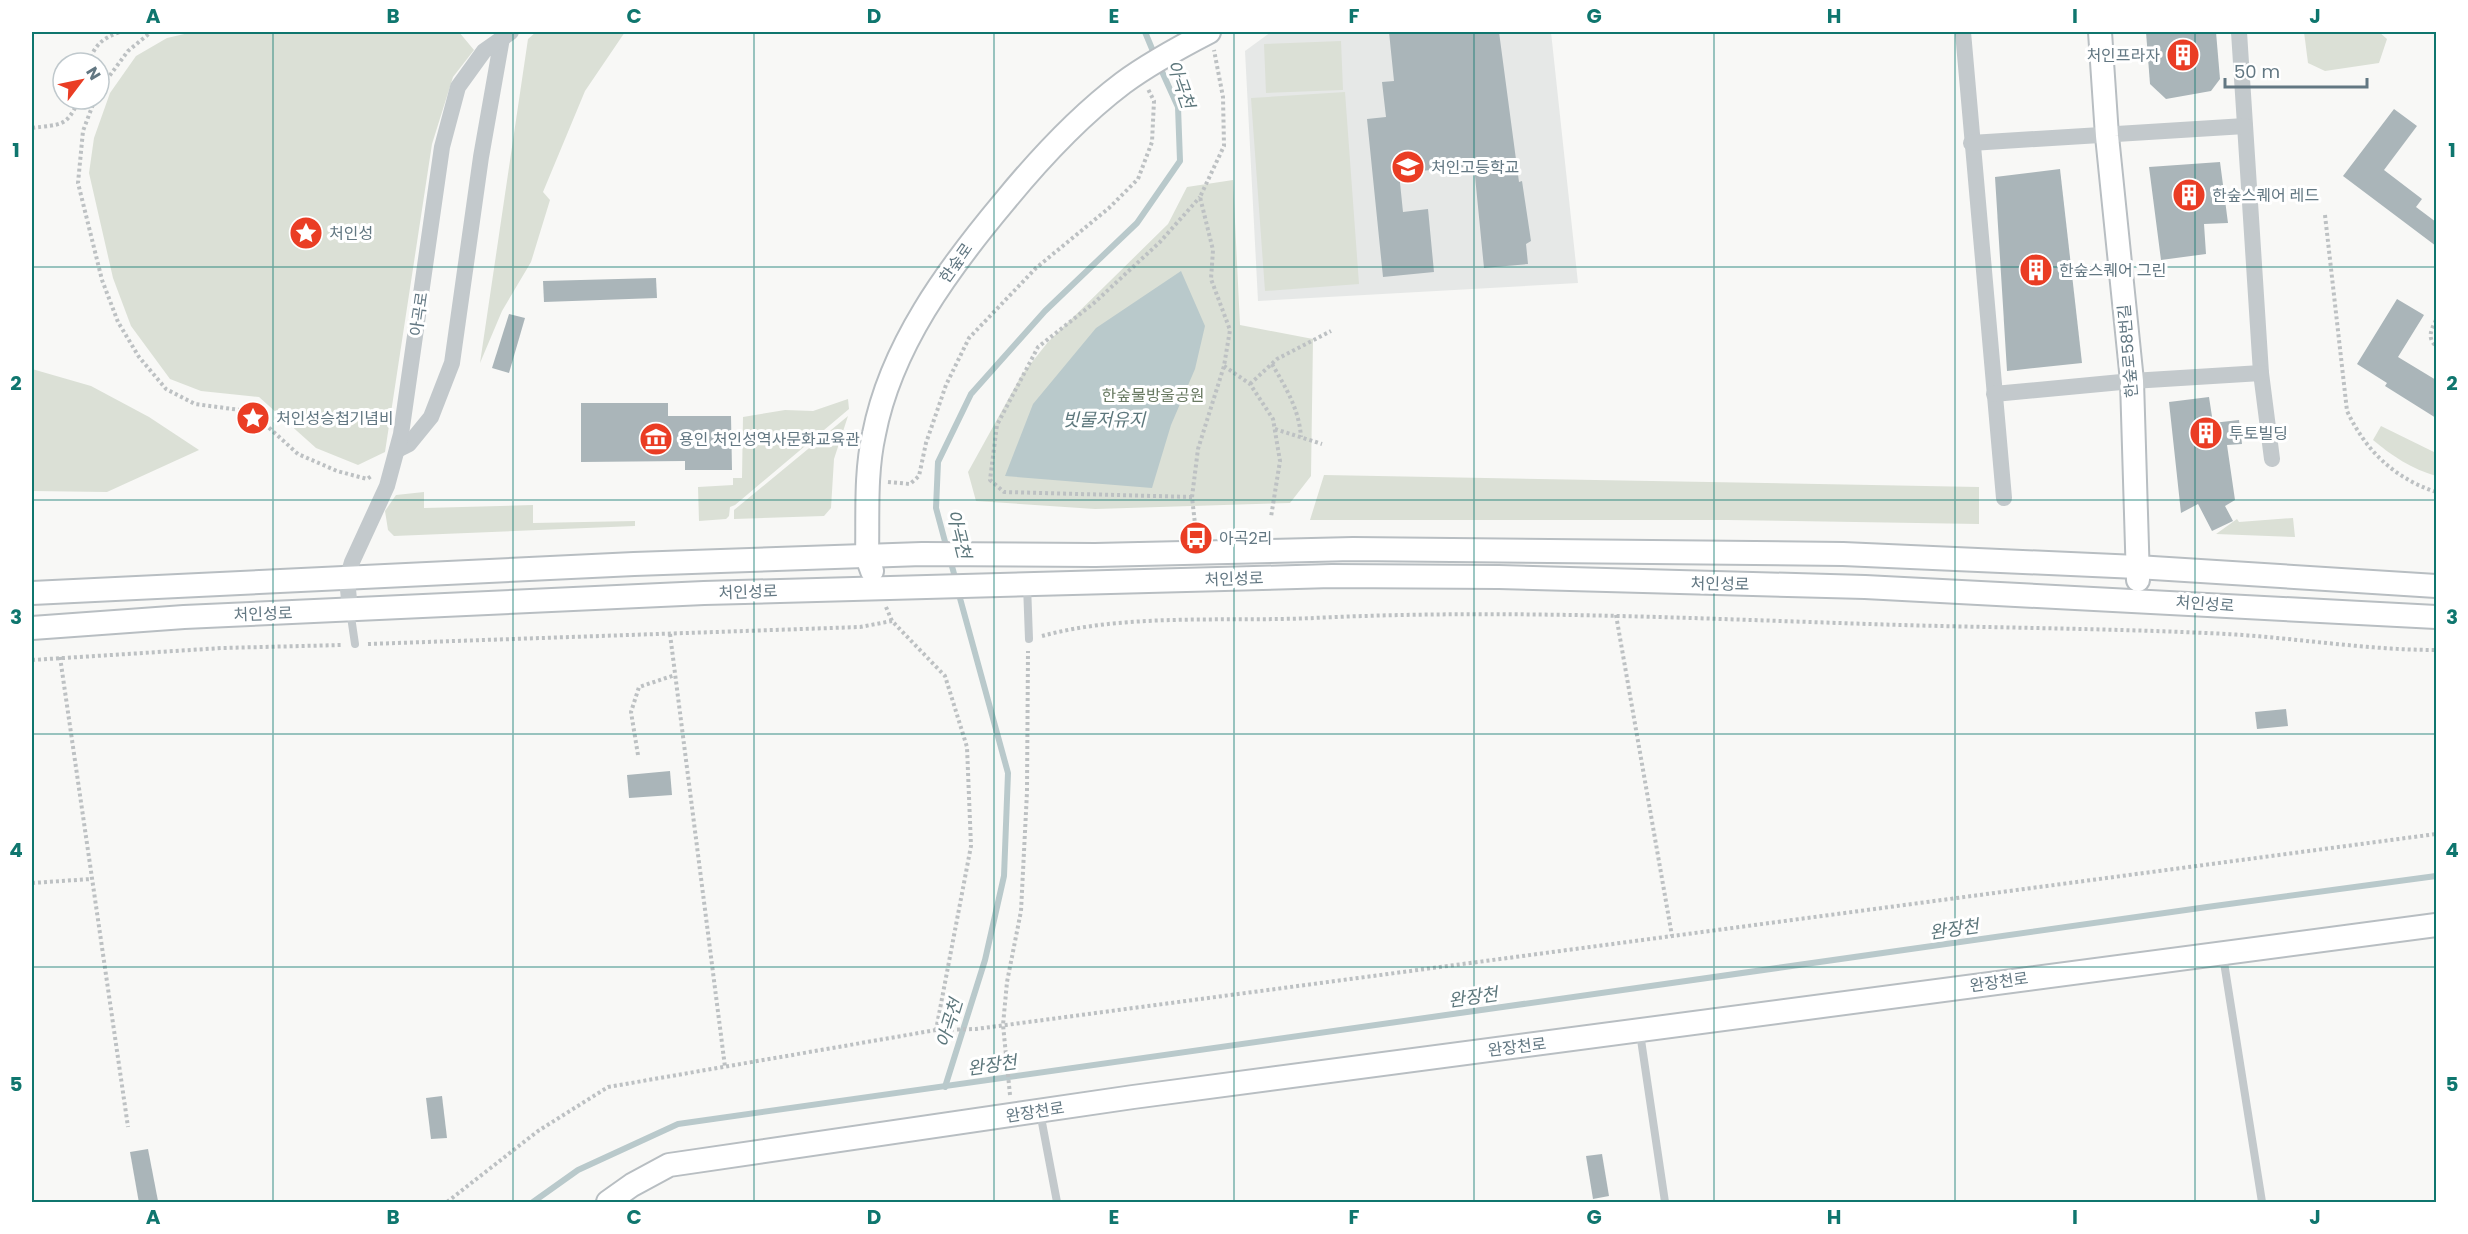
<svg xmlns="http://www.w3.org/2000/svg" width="2468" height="1234" font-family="Poppins,'Noto Sans KR',sans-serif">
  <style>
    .built { fill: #e6e8e7 }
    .green { fill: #dbe0d6 }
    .water { fill: #b9c9cb }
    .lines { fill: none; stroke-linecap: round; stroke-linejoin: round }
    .stream { stroke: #b9c9cb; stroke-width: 6 }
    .building { fill: #aab5b9 }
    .secondary-casing { stroke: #b8bec2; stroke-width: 26 }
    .path { stroke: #bdc1c3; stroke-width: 4; stroke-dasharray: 3 3; stroke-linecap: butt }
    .lane { stroke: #c3c9cc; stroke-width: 8 }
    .street { stroke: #c3c9cc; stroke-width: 16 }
    .secondary { stroke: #fff; stroke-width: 22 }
    .grid { fill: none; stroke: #0f766e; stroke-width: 1.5; stroke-opacity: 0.55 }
    .labels { text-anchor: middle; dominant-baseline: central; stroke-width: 6; stroke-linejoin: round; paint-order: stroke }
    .poi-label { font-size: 16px; fill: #627782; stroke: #fff; text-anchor: start }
    .street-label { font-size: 16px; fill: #627782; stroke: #fff }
    .park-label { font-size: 16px; fill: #687961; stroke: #fff }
    .water-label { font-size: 18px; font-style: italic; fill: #5d777c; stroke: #fff }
    .neatline { fill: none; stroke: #0f766e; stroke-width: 2 }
    .grid-label { font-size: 20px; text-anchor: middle; font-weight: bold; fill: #0f766e }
  </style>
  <rect width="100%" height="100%" fill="#f8f8f6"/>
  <path class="built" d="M1271 32H1551L1578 283 1258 301 1245 51Z"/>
  <g class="green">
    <path d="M193 32H459L474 50 453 77 432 144 385 452 358 465 316 448 259 397 201 391 170 379 131 326 113 278 89 173 94 138 110 93 136 56 167 38Z"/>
    <path d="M536 32H625L585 91 543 192 550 200 531 262 502 311 480 363 528 39Z"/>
    <path d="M2304 32H2379L2387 39 2379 63 2325 71 2308 63Z"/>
    <path d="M1341 41 1343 90 1266 93 1264 44Z"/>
    <path d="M1345 92 1359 284 1265 291 1251 98Z"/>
    <path d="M1233 180 1240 325 1313 339 1311 476 1290 503 1095 509 976 501 968 472 1021 376 1048 342 1168 224 1187 187Z"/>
    <path d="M32 369 91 386 149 417 199 450 107 492 32 491Z"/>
    <path d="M848 399 849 409 735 505 730 507 729 516 726 519 699 521 698 487 733 485V478H742L743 417 785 410 813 411Z"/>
    <path d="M848 416 834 459 831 508 824 516 734 519V510Z"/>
    <path d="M2381 426 2436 453V476C2412 469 2392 456 2373 440Z"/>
    <path d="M1324 475 1979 487V524L1727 520H1310Z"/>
    <path d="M424 492V508L533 505V523L635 521V526L394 536 388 530 385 511 396 495Z"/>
    <path d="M2293 518 2295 537 2216 534 2237 519 2239 522Z"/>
  </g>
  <path class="water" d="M1181 271 1205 326 1195 369 1171 425 1152 488 1005 476 1033 404 1096 328Z"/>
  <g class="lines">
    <g class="stream">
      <path d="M1145 32 1155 56"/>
      <path d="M947 549 936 508 938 462 971 394 1045 311 1137 223 1180 161 1178 107 1159 65"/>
      <path d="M950 559 956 581"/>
      <path d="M945 1087 985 960 1004 876 1008 773 958 591"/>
      <path d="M533 1202 578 1170 678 1124 2207 907 2436 876"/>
    </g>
  </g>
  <g class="building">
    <path d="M1389 32H1499L1519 182 1522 181 1531 241 1526 244 1528 264 1484 268 1474 166 1399 173 1403 212 1428 209 1434 272 1383 277 1367 119 1386 117 1382 82 1394 81Z"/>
    <path d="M2146 32H2216L2220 79 2211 91 2166 99 2150 84Z"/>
    <path d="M2394 109 2417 126 2384 170 2422 199 2416 207 2436 222V246L2343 176Z"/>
    <path d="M2220 162 2228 223 2204 224 2206 254 2161 260 2149 167Z"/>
    <path d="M2060 169 2082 363 2007 371 1995 177Z"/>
    <path d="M656 278 657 298 544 302 543 281Z"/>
    <path d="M2397 299 2424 315 2398 357 2436 380V418L2385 386 2387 383 2357 364Z"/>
    <path d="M509 314 525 318 509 373 492 368Z"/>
    <path d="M2209 397 2213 423 2239 420 2242 444 2227 445 2235 500 2225 506 2233 521 2212 531 2198 504 2181 513 2169 402Z"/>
    <path d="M581 403H668V416H731L732 470H685V461L581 462Z"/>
    <path d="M2286 709 2288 726 2257 729 2255 712Z"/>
    <path d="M670 771 672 795 629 798 627 775Z"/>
    <path d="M442 1096 447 1138 431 1139 426 1098Z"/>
    <path d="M148 1149 158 1201 139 1203 130 1152Z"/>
    <path d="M1602 1154 1609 1196 1593 1199 1586 1156Z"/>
  </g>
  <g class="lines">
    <defs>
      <g id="secondary">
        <path d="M2100 32 2107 136 2132 381 2138 580"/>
        <path d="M872 571 867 557C868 516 865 474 874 434 891 346 948 269 1004 202 1040 158 1078 117 1123 83 1150 63 1180 47 1209 32"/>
        <path d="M32 593 634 564 922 554 1095 555 1353 549 1843 554 2137 567 2436 586"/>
        <path d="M32 628 184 617 704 593 1332 576 1499 577 1865 587 2436 617"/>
        <path d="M608 1202 632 1185 669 1165 1133 1097 2436 925"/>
      </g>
    </defs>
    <use href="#secondary" class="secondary-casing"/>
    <g class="path">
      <path d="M89 63C94 45 103 38 120 32"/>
      <path d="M99 90 128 51 151 32"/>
      <path d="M95 99 83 131 78 183 102 280 118 322 139 357 166 389 195 404 240 410 268 427 298 454 337 471 367 479 373 475"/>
      <path d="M32 128C60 124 67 128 79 99"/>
      <path d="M2325 215 2347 411C2366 451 2394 478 2436 492"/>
      <path d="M2436 320C2431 330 2427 338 2436 346"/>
      <path d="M1272 364C1286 388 1299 409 1301 437"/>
      <path d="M1224 366 1250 384 1273 419 1280 461 1271 517"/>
      <path d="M1250 384 1277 359 1331 331"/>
      <path d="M1275 429 1322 444"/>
      <path d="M888 482 910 484 919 476 926 443 946 385 969 338 1036 268 1109 208 1138 179 1152 142 1154 101 1148 89"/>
      <path d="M1192 497 1004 492 990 480 997 425 1038 347 1094 303 1160 242 1200 197"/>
      <path d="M1196 533 1192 497 1198 449 1224 366 1230 330 1211 279 1213 250 1200 197 1224 146 1223 97 1214 50"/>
      <path d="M886 607 892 621 945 676 967 747 971 846 936 1030"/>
      <path d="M1616 615 1672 936"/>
      <path d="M670 634 725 1067"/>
      <path d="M1042 636C1126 613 1227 622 1314 618 1499 609 1684 618 1869 624 1988 628 2108 628 2227 634 2297 638 2366 650 2436 650"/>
      <path d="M368 644 860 627 892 621"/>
      <path d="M60 657 128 1127"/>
      <path d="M32 660 222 648 342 645"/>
      <path d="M638 755 631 712 639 687 675 675"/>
      <path d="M32 883 91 879"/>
      <path d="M1010 1095 1003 1025 1007 982 1021 911 1027 792 1028 651"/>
      <path d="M447 1202 538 1131 608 1087 936 1030 976 1029 2436 834"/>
    </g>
    <g class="lane">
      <path d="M1027 585 1029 639"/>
      <path d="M350 610 355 644"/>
      <path d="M2223 956 2262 1202"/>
      <path d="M1640 1033 1665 1202"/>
      <path d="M1040 1112 1057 1202"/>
    </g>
    <g class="street">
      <path d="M1963 32 2004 498"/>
      <path d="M2239 32 2261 373 2272 459"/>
      <path d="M1971 143 2245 126"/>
      <path d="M1994 394 2132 381 2261 373"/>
      <path d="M397 450 409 444 431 417 452 363 481 157 502 38"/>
      <path d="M350 610 347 579 352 562 387 486 401 434 442 147 458 87 484 51 511 32"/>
    </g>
    <use href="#secondary" class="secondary"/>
  </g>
  <path class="grid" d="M273 32V1202M513 32V1202M754 32V1202M994 32V1202M1234 32V1202M1474 32V1202M1714 32V1202M1955 32V1202M2195 32V1202M32 267H2436M32 500H2436M32 734H2436M32 967H2436"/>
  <defs>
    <symbol id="building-disc" viewBox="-11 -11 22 22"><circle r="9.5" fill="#ea3d24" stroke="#fff"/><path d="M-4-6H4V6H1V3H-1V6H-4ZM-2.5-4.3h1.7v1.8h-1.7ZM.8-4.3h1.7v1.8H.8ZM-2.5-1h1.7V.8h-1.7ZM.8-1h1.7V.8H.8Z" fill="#fff"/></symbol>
    <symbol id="school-disc" viewBox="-11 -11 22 22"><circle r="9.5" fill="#ea3d24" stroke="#fff"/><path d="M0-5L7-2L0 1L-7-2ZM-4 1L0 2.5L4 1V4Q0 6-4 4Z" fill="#fff"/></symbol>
    <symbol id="sight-disc" viewBox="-11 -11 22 22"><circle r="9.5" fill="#ea3d24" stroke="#fff"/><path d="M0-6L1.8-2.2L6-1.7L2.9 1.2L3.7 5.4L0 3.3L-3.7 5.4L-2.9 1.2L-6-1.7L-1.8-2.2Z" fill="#fff"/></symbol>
    <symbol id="museum-disc" viewBox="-11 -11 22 22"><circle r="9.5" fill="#ea3d24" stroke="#fff"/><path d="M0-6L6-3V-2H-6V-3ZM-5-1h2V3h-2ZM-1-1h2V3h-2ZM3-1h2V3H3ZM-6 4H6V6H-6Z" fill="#fff"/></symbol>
    <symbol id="bus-disc" viewBox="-11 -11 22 22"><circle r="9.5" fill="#ea3d24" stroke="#fff"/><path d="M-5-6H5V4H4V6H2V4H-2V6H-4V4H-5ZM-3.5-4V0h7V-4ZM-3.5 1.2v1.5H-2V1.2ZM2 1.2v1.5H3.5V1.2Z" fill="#fff"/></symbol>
  </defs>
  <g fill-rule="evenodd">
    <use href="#building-disc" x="2164" y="36" width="38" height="38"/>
    <use href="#school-disc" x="1389" y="148" width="38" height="38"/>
    <use href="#building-disc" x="2170" y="176" width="38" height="38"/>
    <use href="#sight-disc" x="287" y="214" width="38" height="38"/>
    <use href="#building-disc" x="2017" y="251" width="38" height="38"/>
    <use href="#sight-disc" x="234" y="399" width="38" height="38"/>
    <use href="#building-disc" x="2187" y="414" width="38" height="38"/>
    <use href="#museum-disc" x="637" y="420" width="38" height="38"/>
    <use href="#bus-disc" x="1177" y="519" width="38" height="38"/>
  </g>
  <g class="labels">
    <g class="poi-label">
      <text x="2160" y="55" text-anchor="end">처인프라자</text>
      <text x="1431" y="167">처인고등학교</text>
      <text x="2212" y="195">한숲스퀘어 레드</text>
      <text x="329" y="233">처인성</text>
      <text x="2059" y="270">한숲스퀘어 그린</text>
      <text x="276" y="418">처인성승첩기념비</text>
      <text x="2229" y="433">투토빌딩</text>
      <text x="679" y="439">용인 처인성역사문화교육관</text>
      <text x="1219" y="538">아곡2리</text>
    </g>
    <g class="street-label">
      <text transform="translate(956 263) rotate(-55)">한숲로</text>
      <text transform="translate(419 314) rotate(-82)">아곡로</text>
      <text transform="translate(2128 351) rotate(-95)">한숲로58번길</text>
      <text transform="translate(1234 579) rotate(-2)">처인성로</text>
      <text transform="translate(1720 584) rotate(1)">처인성로</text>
      <text transform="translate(748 592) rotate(-2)">처인성로</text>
      <text transform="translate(2205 604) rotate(4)">처인성로</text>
      <text transform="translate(263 614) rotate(-2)">처인성로</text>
      <text transform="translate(1999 982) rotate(-8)">완장천로</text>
      <text transform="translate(1517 1047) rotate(-7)">완장천로</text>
      <text transform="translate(1035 1112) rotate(-9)">완장천로</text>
    </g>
    <g class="park-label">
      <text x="1153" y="395">한숲물방울공원</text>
    </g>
    <g class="water-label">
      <text transform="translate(1181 84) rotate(71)">아곡천</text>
      <text x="1104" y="419">빗물저유지</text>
      <text transform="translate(959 534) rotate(76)">아곡천</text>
      <text transform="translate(1954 929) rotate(-8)">완장천</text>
      <text transform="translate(1473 997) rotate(-8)">완장천</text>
      <text transform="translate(949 1023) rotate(-73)">아곡천</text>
      <text transform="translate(992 1065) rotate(-8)">완장천</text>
    </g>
  </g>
  <rect width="2468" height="1234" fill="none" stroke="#ffffff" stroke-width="66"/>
  <g transform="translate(81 81) rotate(58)"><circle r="28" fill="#ffffff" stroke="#c0c9cd" stroke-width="1.5"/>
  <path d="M0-4.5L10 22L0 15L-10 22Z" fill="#ea3d24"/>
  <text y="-9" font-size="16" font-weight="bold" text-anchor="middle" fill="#627782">N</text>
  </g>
  <path d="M2225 78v9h142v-9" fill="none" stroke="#627782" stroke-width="3"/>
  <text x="2234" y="78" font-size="18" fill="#627782" stroke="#ffffff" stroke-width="4.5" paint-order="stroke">50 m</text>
  <rect x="33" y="33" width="2402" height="1168" class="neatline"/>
  <g class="grid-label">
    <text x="153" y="23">A</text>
    <text x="393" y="23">B</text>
    <text x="634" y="23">C</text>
    <text x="874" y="23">D</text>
    <text x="1114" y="23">E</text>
    <text x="1354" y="23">F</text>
    <text x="1594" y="23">G</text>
    <text x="1834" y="23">H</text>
    <text x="2075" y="23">I</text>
    <text x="2315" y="23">J</text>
    <text x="16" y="157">1</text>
    <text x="2452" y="157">1</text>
    <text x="16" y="390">2</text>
    <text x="2452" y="390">2</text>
    <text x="16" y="624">3</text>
    <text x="2452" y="624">3</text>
    <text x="16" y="857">4</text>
    <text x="2452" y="857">4</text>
    <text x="16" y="1091">5</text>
    <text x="2452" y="1091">5</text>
    <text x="153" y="1224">A</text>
    <text x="393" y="1224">B</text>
    <text x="634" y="1224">C</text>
    <text x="874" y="1224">D</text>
    <text x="1114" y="1224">E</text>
    <text x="1354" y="1224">F</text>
    <text x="1594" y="1224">G</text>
    <text x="1834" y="1224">H</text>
    <text x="2075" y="1224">I</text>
    <text x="2315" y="1224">J</text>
  </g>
</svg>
